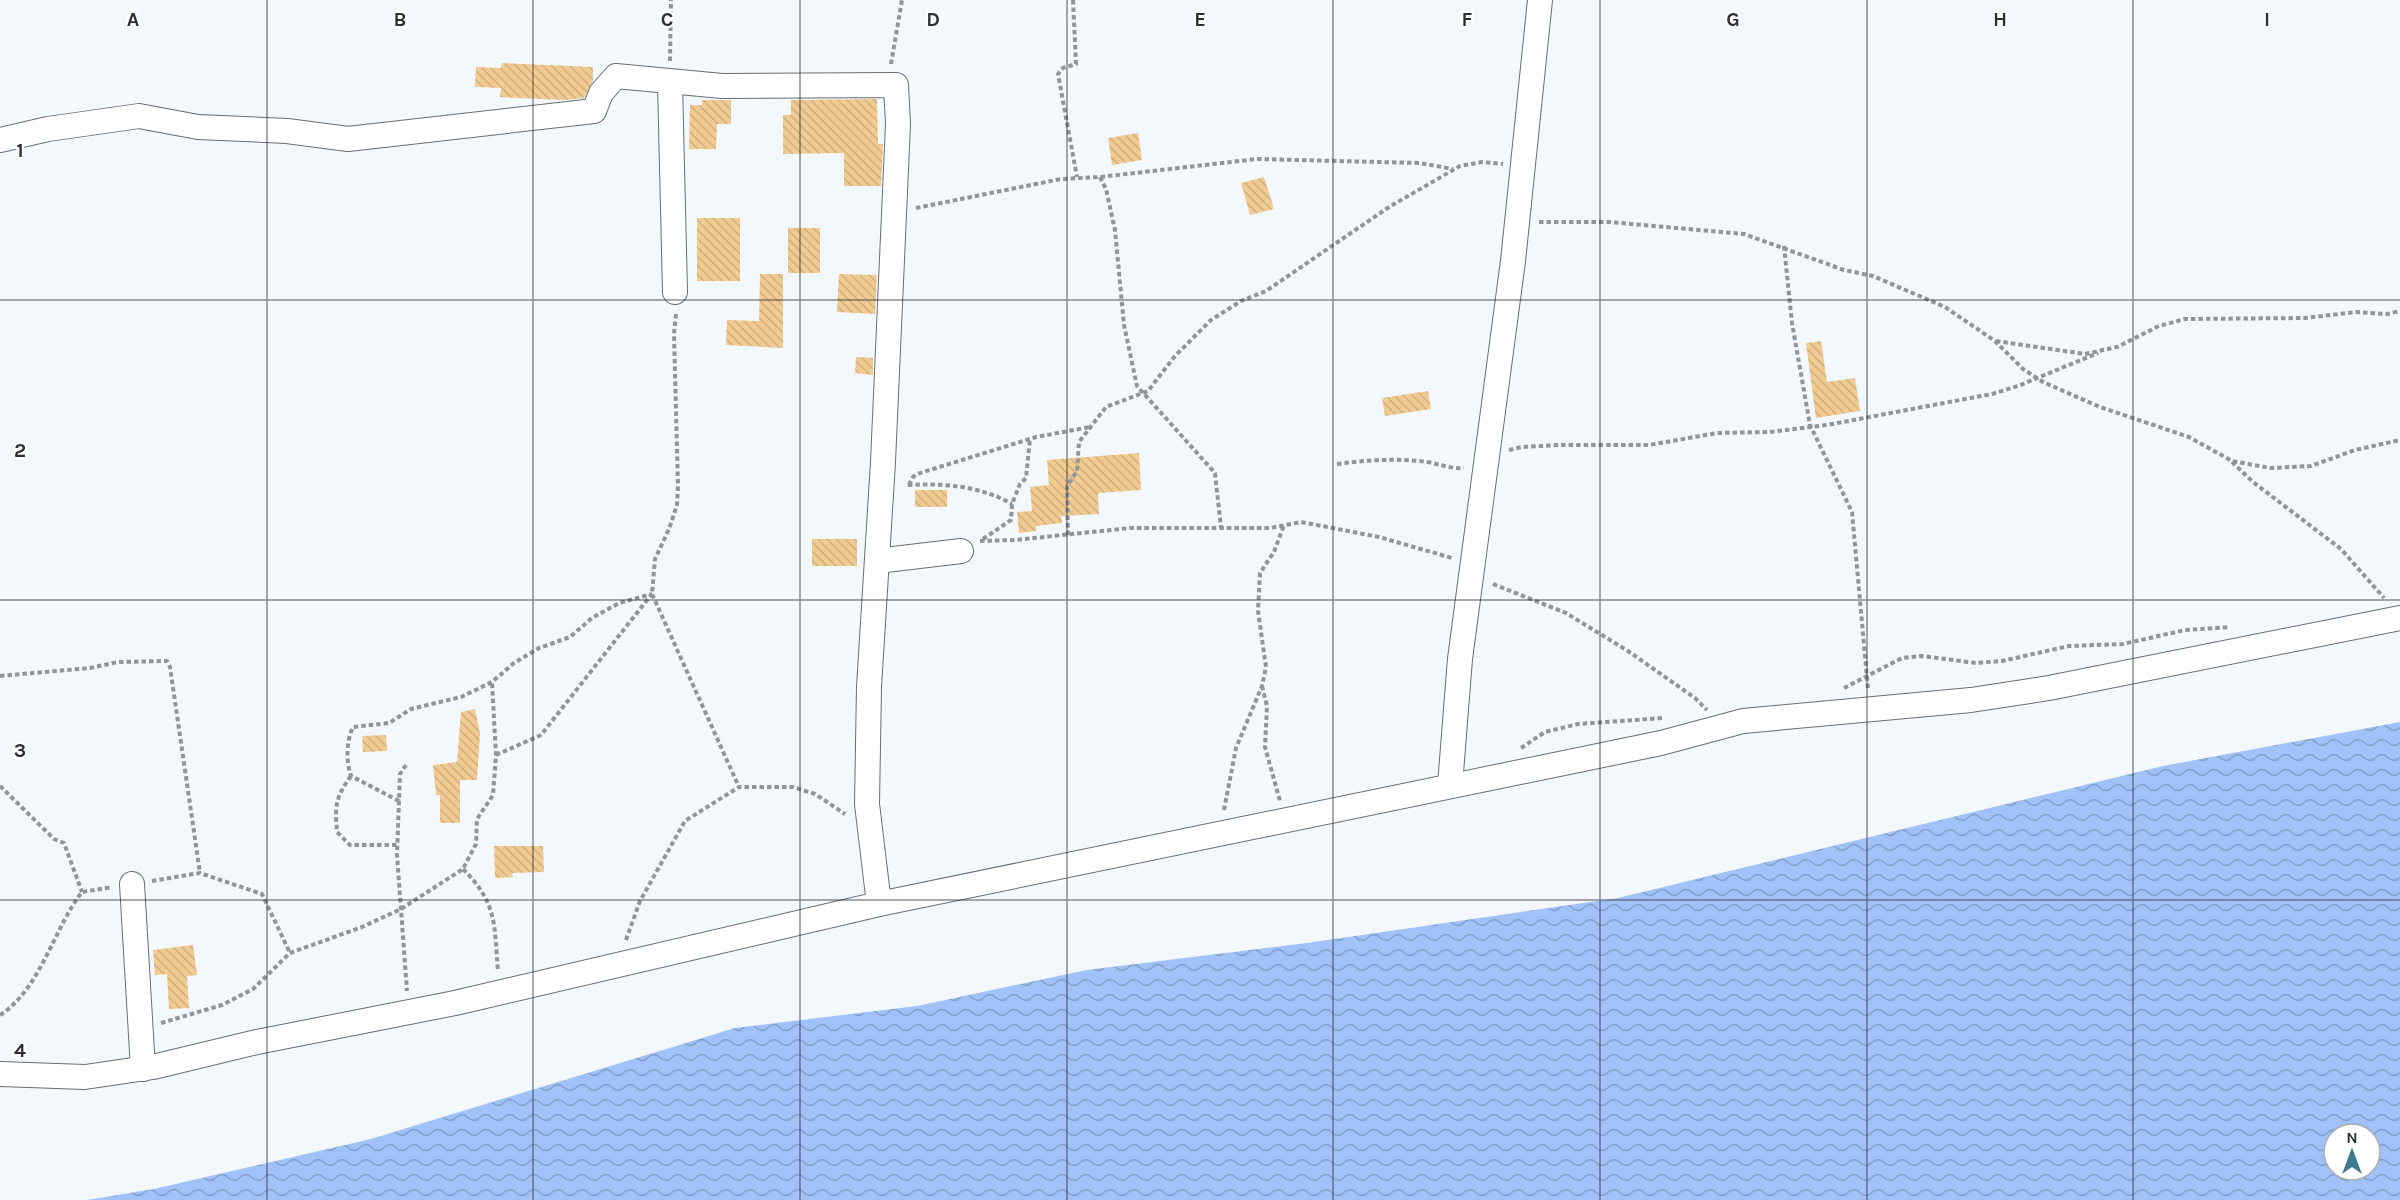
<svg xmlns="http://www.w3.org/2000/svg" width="2400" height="1200" font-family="Karla,sans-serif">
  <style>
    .water { fill: url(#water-waves); fill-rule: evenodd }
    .building { fill: url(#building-back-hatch) }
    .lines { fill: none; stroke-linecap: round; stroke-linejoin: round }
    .minor-casing { stroke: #666e75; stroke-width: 26 }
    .path { stroke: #909599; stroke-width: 4; stroke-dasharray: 4.5 3; stroke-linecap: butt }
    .minor { stroke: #fff; stroke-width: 24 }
    .grid { fill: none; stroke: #2c3033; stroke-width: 1.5; stroke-opacity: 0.55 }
    .grid-label { font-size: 20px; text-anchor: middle; font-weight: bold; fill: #2c3033; stroke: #fff; stroke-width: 4.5; stroke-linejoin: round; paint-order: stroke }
  </style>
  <defs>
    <pattern id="water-waves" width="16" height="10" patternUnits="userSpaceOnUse" patternTransform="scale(1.5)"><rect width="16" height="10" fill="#a0c2f8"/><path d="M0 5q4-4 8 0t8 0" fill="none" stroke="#839ec9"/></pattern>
    <pattern id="building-back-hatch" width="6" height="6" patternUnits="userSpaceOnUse" patternTransform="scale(1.5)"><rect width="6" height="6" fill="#f1cb91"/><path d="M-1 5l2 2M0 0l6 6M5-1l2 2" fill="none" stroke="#cfaf7e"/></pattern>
  </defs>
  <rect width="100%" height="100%" fill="#f3f8fd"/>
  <path class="water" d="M2400 722V1200H87L154 1189 371 1139 735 1028 917 1006 1087 970 1307 943 1618 898 2163 766ZM2334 1134H2370V1170H2334Z"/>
  <g class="building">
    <path d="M502 63 593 67V81L584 98 564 100 500 97 501 88 475 87 476 67 501 68Z"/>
    <path d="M877 99 878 144H883L881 186H844V153L783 154V115H791V100Z"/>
    <path d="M702 100H731V124H717L716 149H689L690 105H702Z"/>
    <path d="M1138 133 1142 160 1112 165 1108 138Z"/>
    <path d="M1264 177 1274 209 1250 215 1241 183Z"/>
    <rect x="697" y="218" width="43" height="63"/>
    <rect x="788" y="228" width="32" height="45"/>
    <path d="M760 274H783V348L726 345 727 320 759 321Z"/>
    <path d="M839 274 877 275 875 314 837 312Z"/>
    <path d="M1821 341 1827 382 1855 378 1860 411 1816 418 1806 343Z"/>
    <path d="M856 357 873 358V375L855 373Z"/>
    <path d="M1428 391 1431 409 1385 416 1382 398Z"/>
    <path d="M1139 453 1141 490 1098 493 1099 514 1061 516 1062 523 1036 526V531L1019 533 1017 512 1032 511 1030 487 1049 485 1047 460Z"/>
    <rect x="915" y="490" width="32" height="17"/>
    <rect x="812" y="539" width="45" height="27"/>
    <path d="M475 709 480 734 477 780H460V823H440V795H436L433 765 457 762 461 712Z"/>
    <path d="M386 735 387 751 363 752 362 736Z"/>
    <path d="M494 846H543L544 872 512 873 513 877 495 878Z"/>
    <path d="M193 945 197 975 187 976 189 1008 169 1009 167 974 155 975 153 950Z"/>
  </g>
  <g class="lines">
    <defs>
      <g id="minor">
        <path d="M670 83 675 292"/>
        <path d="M0 140 48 129 139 116 198 127 287 131 348 139 594 111 601 93 616 76 722 86 896 85 898 124 883 462 869 687 867 804 879 904"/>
        <path d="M877 561 961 551"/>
        <path d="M1450 785 1460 659 1513 261 1540 0"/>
        <path d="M132 884 143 1069"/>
        <path d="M0 1074 85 1077 153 1067 257 1042 455 1003 879 904 1661 743 1743 721 1971 700 2049 688 2400 618"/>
      </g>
    </defs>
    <use href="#minor" class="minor-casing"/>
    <g class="path">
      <path d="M1073 0 1076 64 1063 68 1058 74 1077 177"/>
      <path d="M670 61 671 0"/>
      <path d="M891 64 902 0"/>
      <path d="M1100 177 1106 189 1115 230 1124 325 1137 386 1215 473 1221 528"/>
      <path d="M916 208 1061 179 1100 177 1257 159 1420 163 1453 169"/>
      <path d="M1539 222H1609L1744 234 1844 270 1873 276 1945 307 1995 341 2023 369 2043 382 2100 407 2189 437 2232 461 2270 468 2311 466 2355 450 2400 440"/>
      <path d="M1784 246 1792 323 1810 425 1852 512 1868 689"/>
      <path d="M676 314 674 334 678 486 677 505 669 529 655 559 652 594 739 787"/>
      <path d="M1996 341 2085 354 2117 347 2159 326 2185 319 2305 318 2356 312 2387 314 2400 311"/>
      <path d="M1509 450 1522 447 1560 445H1649L1717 433 1770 432 1827 425 1992 394 2018 386 2098 353"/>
      <path d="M2232 462 2253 482 2341 549 2384 598"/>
      <path d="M1337 464C1367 460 1398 458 1427 462 1440 464 1450 469 1464 468"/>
      <path d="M908 485C943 483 981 486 1012 504"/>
      <path d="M909 485 913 477 917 474 1036 437 1090 427"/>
      <path d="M1068 535 1067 486 1077 471 1079 442 1106 407 1148 391 1175 356 1211 320 1241 301 1266 291 1389 207 1460 166 1482 162 1503 164"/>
      <path d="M983 539 1011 520 1012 504 1020 484 1026 478 1030 439"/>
      <path d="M980 541 1015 540 1130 528H1270L1301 522 1379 537 1452 558"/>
      <path d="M1493 584 1566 613 1628 651 1695 698 1707 710"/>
      <path d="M0 676 90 668 118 662 167 661 170 667 200 873"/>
      <path d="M1262 686 1267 706 1265 747 1280 801"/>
      <path d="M1844 688 1902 658 1922 656 1976 663 2002 661 2069 646 2123 644 2185 630 2230 627"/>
      <path d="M1521 748 1545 732 1578 724 1663 718"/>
      <path d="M496 755 541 735 651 595"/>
      <path d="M406 765 400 774 397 855 407 991"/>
      <path d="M351 776C335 798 335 806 337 832L350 845H398"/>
      <path d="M0 786 54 839 64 843 82 892"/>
      <path d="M399 801 351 776C346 761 346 742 353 727L389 723 411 709 461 697 492 682 514 663 539 648 570 637 592 618 619 603 652 594"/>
      <path d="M1224 810 1236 748 1262 686 1266 667 1258 611 1260 573 1274 552 1284 525"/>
      <path d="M463 869C498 904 494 925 498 971"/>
      <path d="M152 881 200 873 262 894 290 953"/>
      <path d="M626 940 640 901 685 821 739 787H793L815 794 845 814"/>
      <path d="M0 1015C40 990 54 928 82 892L112 887"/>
      <path d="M161 1023 222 1005 253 989 290 953 362 927 401 909 463 869 476 844 477 819 493 795 496 755 492 682"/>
    </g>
    <use href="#minor" class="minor"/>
  </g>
  <path class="grid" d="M267 0V1200M533 0V1200M800 0V1200M1067 0V1200M1333 0V1200M1600 0V1200M1867 0V1200M2133 0V1200M0 300H2400M0 600H2400M0 900H2400"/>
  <g class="grid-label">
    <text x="133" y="26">A</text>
    <text x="400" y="26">B</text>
    <text x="667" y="26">C</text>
    <text x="933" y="26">D</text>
    <text x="1200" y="26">E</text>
    <text x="1467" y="26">F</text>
    <text x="1733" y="26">G</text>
    <text x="2000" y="26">H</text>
    <text x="2267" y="26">I</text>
    <text x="20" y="157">1</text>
    <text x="20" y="457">2</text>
    <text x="20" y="757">3</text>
    <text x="20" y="1057">4</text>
  </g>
  <g transform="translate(2352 1152)"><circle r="28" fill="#ffffff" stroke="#abacad" stroke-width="1.5"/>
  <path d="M0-4.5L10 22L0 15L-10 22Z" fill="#3b7d8e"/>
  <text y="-9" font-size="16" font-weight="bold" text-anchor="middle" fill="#2c3033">N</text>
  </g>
</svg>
